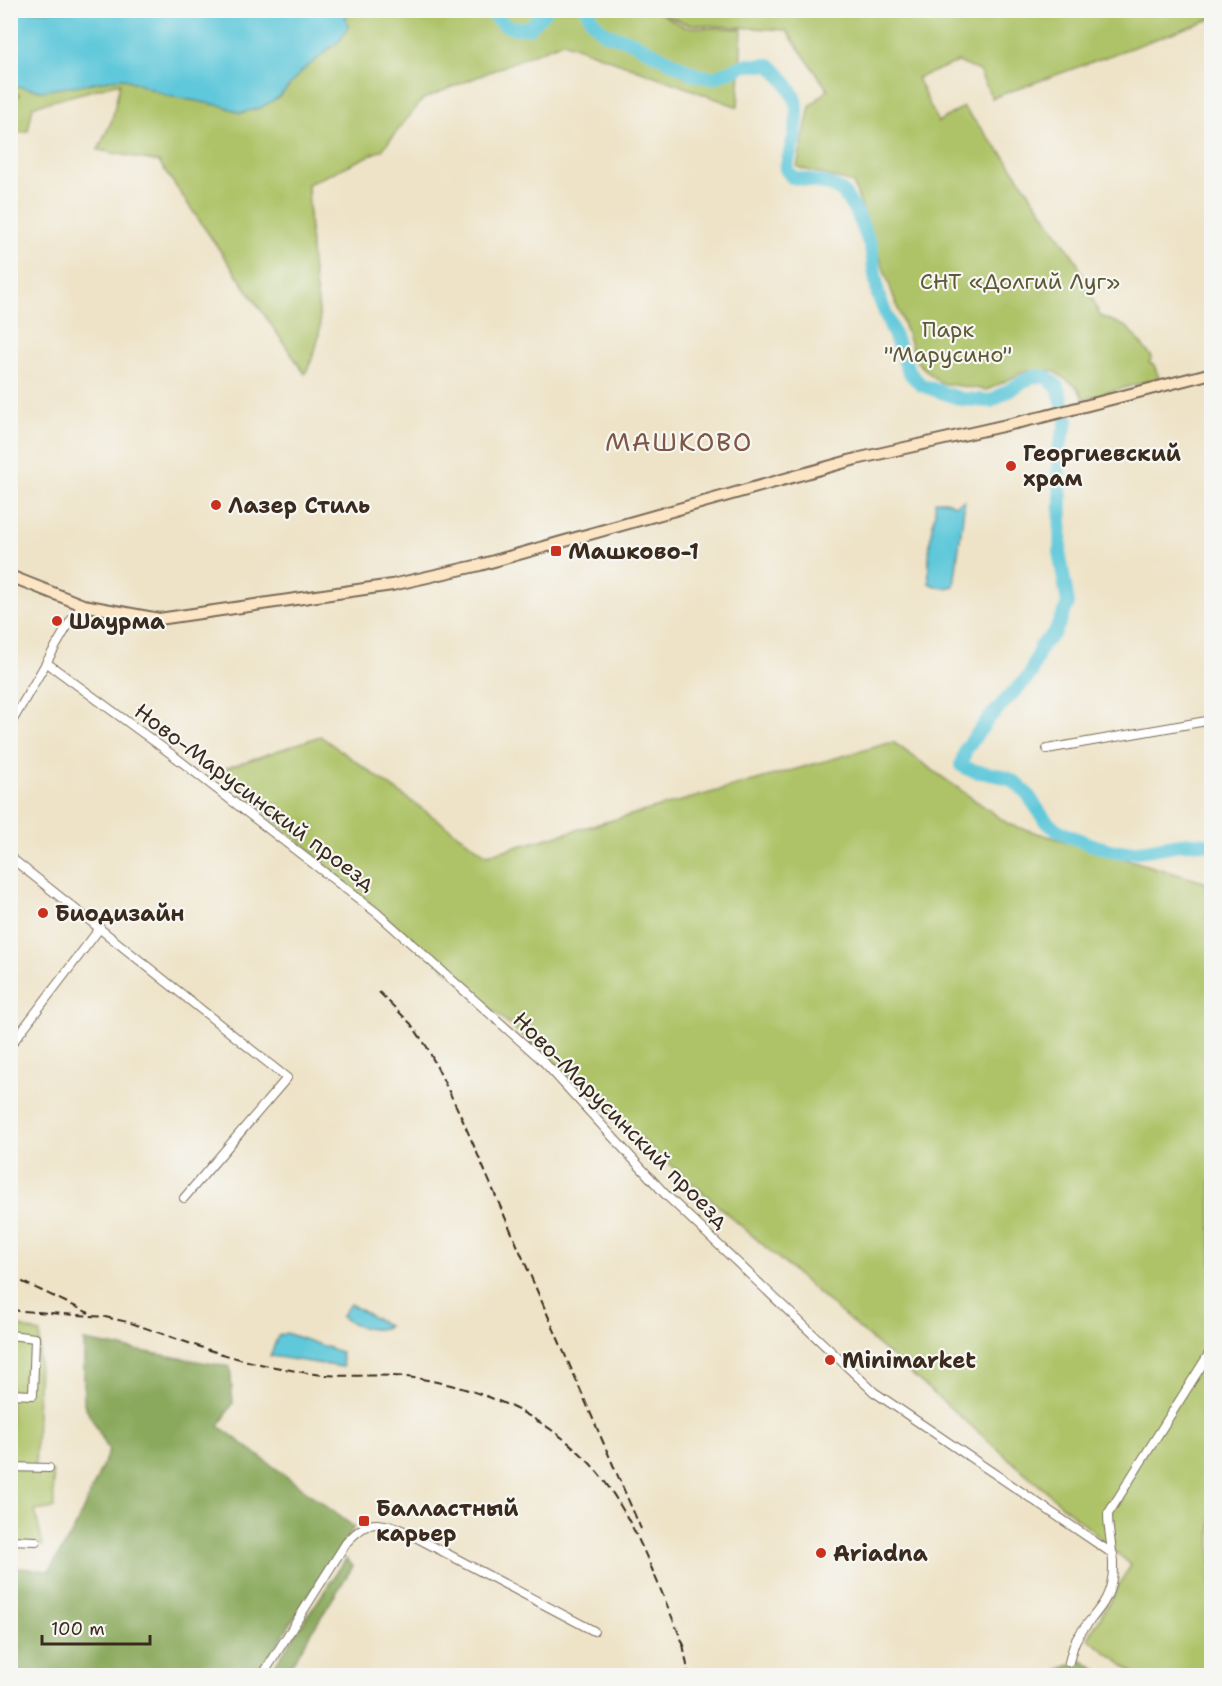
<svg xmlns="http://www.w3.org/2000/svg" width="1222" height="1686" font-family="'Shantell Sans',sans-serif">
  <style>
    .green { fill: #aec367; stroke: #747642; stroke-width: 1.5 }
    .forest { fill: #8aa95c; stroke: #626a3d; stroke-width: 1.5 }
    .water { fill: #5fc8da; stroke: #4d797c; stroke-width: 1.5 }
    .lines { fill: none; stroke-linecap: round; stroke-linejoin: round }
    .river { stroke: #5fc8da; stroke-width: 14 }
    .street-casing { stroke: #7a6b59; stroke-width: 10 }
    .secondary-casing { stroke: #7a6b59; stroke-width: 14 }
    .street { stroke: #fff; stroke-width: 8 }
    .secondary { stroke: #fce5c4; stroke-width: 10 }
    .rail { stroke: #3b2a1e; stroke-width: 2; stroke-dasharray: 9 4.5; stroke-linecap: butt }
    .poi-dot { fill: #c8321e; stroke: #f6f6f2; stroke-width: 2 }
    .labels { text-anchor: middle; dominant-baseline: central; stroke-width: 4.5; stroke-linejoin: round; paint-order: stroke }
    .park-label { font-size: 22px; fill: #5e5834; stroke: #f6f6f2 }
    .poi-label { font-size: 22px; font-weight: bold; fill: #3b2a1e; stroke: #f6f6f2; text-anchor: start }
    .street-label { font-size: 22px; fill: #3b2a1e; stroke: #f6f6f2 }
    .quarter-label { font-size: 26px; letter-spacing: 1.5px; fill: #7f5744; stroke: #f6f6f2 }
  </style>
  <rect width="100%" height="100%" fill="#f6f6f2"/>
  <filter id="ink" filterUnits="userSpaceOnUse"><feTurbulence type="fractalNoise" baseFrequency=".0167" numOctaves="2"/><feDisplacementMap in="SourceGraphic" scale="12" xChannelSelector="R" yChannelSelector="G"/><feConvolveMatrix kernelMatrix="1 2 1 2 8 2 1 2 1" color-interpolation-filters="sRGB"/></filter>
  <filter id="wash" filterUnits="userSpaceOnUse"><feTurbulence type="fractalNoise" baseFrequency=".008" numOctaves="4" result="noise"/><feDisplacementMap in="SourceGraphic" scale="24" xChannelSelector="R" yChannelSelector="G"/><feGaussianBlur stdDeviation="1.35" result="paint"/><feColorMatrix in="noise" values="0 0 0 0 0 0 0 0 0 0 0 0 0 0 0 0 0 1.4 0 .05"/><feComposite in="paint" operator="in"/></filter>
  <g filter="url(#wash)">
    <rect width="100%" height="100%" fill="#eee3c7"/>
    <g class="green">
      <path d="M654 10 685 27 742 29 738 107 563 42 423 99 382 150 308 184C309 210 310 237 312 263 317 311 330 326 305 374L159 162 98 150 112 120 120 83 33 106 28 131 11 134V91L20 96 11 88V11Z"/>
      <path d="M658 11H1211V19L992 98 979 71 958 62 917 78 938 122 963 107 1004 156 1076 260 1100 316 1127 327 1152 357 1149 363 1154 365 1159 378 1084 399 1077 387 1053 371 1028 370 987 390 940 383 917 362 853 183 797 167 810 106 828 90 786 30 687 24Z"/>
      <path d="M320 736 487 855 893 742 1010 825 1211 884V1675H1136L1088 1638 1131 1565 218 771Z"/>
      <path d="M11 1324 40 1333 35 1472H53L54 1508 35 1511 43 1546 11 1544Z"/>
    </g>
    <g class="forest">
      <path d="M84 1341 230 1367 233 1403 219 1426 354 1527 257 1675 11 1676V1567L49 1571 74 1530 109 1451 84 1404Z"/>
      <path d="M346 1559 353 1566 285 1675H268Z"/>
      <path d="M1082 1660 1106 1675 1044 1676Z"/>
    </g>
    <g class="water">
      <path d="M345 11 348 27 341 39 302 71 279 97 260 108 241 113 223 106 168 96 123 78 42 91 11 85V11Z"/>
      <path d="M965 500 954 586C945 589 937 588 929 583 928 567 929 550 931 534 932 522 937 514 935 501H946L955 505Z"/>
      <path d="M350 1304 388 1326C372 1334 355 1326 341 1317Z"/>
      <path d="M286 1333 341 1352 343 1367 270 1356 278 1336Z"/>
    </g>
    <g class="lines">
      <g class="river">
        <path d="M490 10C502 27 509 29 529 28L546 10"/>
        <path d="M587 10 593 22 606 34 630 41 696 75 713 78 745 65H770C810 103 797 121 786 169L792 177 828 184 843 192 858 215 871 247 878 295 909 372 921 385 961 399 991 401 1033 376 1046 377 1058 387 1067 421 1057 455 1061 498 1060 557 1068 603 1055 632 1041 646 1030 675 989 718 966 749 961 765C976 776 998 771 1013 781 1029 791 1036 810 1048 823 1059 835 1109 852 1125 852 1156 852 1181 838 1212 845"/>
      </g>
    </g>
  </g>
  <g filter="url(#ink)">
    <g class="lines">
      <defs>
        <g id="street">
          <path d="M47 663 174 756 377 913 543 1061 665 1194 874 1392 1113 1554"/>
          <path d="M10 725 71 620 83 605"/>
          <path d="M1047 749 1212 720"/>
          <path d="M10 857 287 1078 184 1198"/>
          <path d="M10 1046 100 928"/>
          <path d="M10 1335 35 1338 33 1395 10 1394"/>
          <path d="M10 1467 49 1468"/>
          <path d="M10 1540 36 1541"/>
          <path d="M1069 1662C1071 1655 1073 1646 1076 1640 1087 1620 1106 1608 1111 1584 1117 1561 1108 1538 1108 1514L1212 1349"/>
          <path d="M262 1676 346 1543C367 1520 374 1521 402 1530L594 1631"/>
        </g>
        <path id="secondary" d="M10 576 83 605 159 619 392 585 480 565 856 459 1042 417 1212 373"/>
      </defs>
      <use href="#street" class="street-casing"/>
      <use href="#secondary" class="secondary-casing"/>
      <use href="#street" class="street"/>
      <use href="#secondary" class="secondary"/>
      <g class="rail">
        <path d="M379 992 411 1024 427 1047 460 1114 641 1529"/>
        <path d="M10 1276 89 1313"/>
        <path d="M10 1310 105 1317 128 1322C176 1338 225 1358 275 1367 292 1370 309 1374 325 1375 352 1377 380 1374 406 1377 480 1385 562 1421 605 1482 641 1532 661 1594 686 1650"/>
        <path d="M683 1644 689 1676"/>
      </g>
    </g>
  </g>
  <g class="poi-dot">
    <circle cx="1011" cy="466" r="6"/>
    <circle cx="216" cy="505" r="6"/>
    <rect x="550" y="545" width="12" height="12" rx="3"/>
    <circle cx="57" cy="621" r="6"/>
    <circle cx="43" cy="913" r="6"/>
    <circle cx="830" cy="1360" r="6"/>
    <rect x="358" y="1515" width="12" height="12" rx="3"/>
    <circle cx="821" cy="1553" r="6"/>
  </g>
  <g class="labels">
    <g class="park-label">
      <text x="1020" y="281">СНТ «Долгий Луг»</text>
      <text x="948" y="329">Парк<tspan x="948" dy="25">"Марусино"</tspan></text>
    </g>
    <g class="poi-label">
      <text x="1023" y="453">Георгиевский<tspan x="1023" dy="25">храм</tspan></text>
      <text x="228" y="505">Лазер Стиль</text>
      <text x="568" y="551">Машково-1</text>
      <text x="69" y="621">Шаурма</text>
      <text x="55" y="913">Биодизайн</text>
      <text x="842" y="1360">Minimarket</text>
      <text x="376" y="1508">Балластный<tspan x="376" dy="25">карьер</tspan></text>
      <text x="833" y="1553">Ariadna</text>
    </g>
    <g class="street-label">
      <text transform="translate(255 797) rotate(37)">Ново-Марусинский проезд</text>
      <text transform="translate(621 1120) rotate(45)">Ново-Марусинский проезд</text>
    </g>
    <g class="quarter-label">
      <text x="679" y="441">МАШКОВО</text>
    </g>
  </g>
  <rect width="1222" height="1686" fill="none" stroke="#f6f6f2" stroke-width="36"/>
  <path d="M42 1635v9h108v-9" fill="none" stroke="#3b2a1e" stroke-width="3"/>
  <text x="51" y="1635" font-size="18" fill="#3b2a1e" stroke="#f6f6f2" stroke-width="4.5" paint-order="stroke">100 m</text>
</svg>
